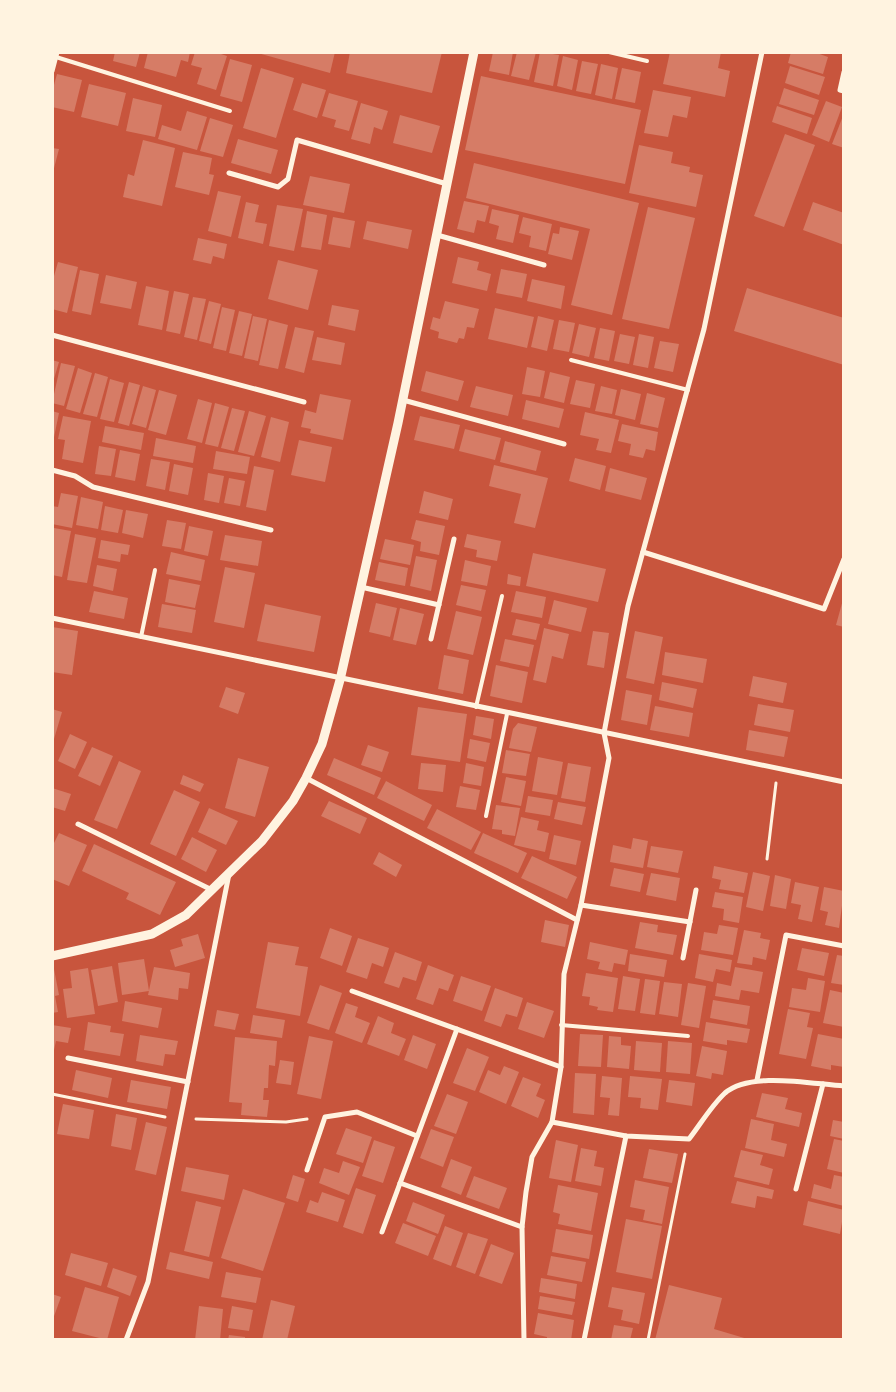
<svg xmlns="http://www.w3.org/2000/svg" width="896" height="1392" font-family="Arial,sans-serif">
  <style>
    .building { fill: #d67c66 }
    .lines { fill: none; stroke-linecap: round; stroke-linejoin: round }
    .path { stroke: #fff3e0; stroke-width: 3 }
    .service { stroke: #fff3e0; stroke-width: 4 }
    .minor { stroke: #fff3e0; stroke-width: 5 }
    .tertiary { stroke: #fff3e0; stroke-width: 9 }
  </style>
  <rect width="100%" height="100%" fill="#c8553d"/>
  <g class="building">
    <path d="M115 52H140L136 67 113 61Z"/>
    <path d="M148 52 156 53 190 52 188 62 181 60 176 77 144 68Z"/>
    <path d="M195 52H215L227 56 216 90 197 84 202 68 191 65Z"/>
    <path d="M254 52H335L330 73Z"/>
    <path d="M350 52H442L432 93 346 73Z"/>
    <path d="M493 52H513L509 75 489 71Z"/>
    <path d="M517 52H536L529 80 511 76Z"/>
    <path d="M540 52 559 55 553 86 534 82Z"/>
    <path d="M670 52H721L718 68 730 71 725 97 663 84Z"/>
    <path d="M791 52H814L828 57 823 74 788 63Z"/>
    <path d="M563 56 578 60 572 90 557 86Z"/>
    <path d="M230 59 252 65 242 102 220 96Z"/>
    <path d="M582 61 598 64 591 94 576 91Z"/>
    <path d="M601 64 618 68 612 99 595 95Z"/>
    <path d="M790 66 825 77 819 95 785 83Z"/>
    <path d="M261 68 294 78 276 138 243 128Z"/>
    <path d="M622 68 641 72 635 103 615 99Z"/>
    <path d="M57 74 82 80 74 112 52 107V92Z"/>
    <path d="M481 76 641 110 625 184 465 150Z"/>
    <path d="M302 83 326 90 317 118 293 110Z"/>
    <path d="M89 84 126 93 118 126 81 117Z"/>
    <path d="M784 88 819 100 814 115 779 104Z"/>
    <path d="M653 90 691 97 687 118 673 115 668 137 644 133Z"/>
    <path d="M329 93 358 101 349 131 334 127 336 120 322 116Z"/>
    <path d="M133 98 162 105 155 137 126 131Z"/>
    <path d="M826 101 842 107 829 142 812 135Z"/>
    <path d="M361 103 388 111 382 130 374 127 370 144 351 139Z"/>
    <path d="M777 106 812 118 807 134 772 122Z"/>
    <path d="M187 111 207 117 197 150 158 139 162 125 181 131Z"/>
    <path d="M400 115 440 126 432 153 393 143Z"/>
    <path d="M843 116H844V148L832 144Z"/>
    <path d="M210 118 233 125 223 157 200 151Z"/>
    <path d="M785 134 815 145 784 227 754 216Z"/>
    <path d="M238 139 278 150 271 174 231 163Z"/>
    <path d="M143 140 175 148 162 206 123 197 128 174 134 176Z"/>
    <path d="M639 145 673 152 671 163 690 167 689 172 703 175 696 207 629 193Z"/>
    <path d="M52 148 59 149 53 172H52Z"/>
    <path d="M183 152 212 158 209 174 214 175 209 195 175 187Z"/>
    <path d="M474 163 639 203 612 315 571 305 590 229 466 198Z"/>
    <path d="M310 176 350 184 344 213 303 205Z"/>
    <path d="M218 191 241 196 231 237 208 231Z"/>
    <path d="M464 201 489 206 485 222 477 220 474 233 457 229Z"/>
    <path d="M246 202 259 205 255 222 267 224 263 244 238 238Z"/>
    <path d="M813 202 844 213V245L803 230Z"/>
    <path d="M277 205 303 209 294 251 269 246Z"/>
    <path d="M648 207 695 218 669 329 622 319Z"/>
    <path d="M492 209 519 215 513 243 496 239 499 226 489 223Z"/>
    <path d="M307 211 327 215 321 250 301 247Z"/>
    <path d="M333 217 355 221 350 248 328 244Z"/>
    <path d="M523 217 552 224 546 251 529 247 531 236 519 233Z"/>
    <path d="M367 221 412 230 408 249 363 239Z"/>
    <path d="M560 227 579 231 572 260 548 254 553 233 559 234Z"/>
    <path d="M198 238 227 244 224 259 213 256 211 264 193 260Z"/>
    <path d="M458 257 479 262 477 270 491 274 487 291 452 283Z"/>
    <path d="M278 260 318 270 308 310 268 299Z"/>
    <path d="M58 262 78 267 67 313 52 309V283Z"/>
    <path d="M501 269 527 274 522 298 496 293Z"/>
    <path d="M80 270 99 274 91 315 72 311Z"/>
    <path d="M106 275 137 282 131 309 100 303Z"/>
    <path d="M532 279 565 286 561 309 527 301Z"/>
    <path d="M146 286 169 291 162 330 138 325Z"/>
    <path d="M747 288 844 318V365L734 331Z"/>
    <path d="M174 291 189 294 180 334 166 331Z"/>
    <path d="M193 297 206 299 197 340 184 337Z"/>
    <path d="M209 301 221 304 211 344 199 341Z"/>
    <path d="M445 301 479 309 474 328 467 327 464 339 459 338 457 343 438 338 439 332 430 329 433 317 440 319Z"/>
    <path d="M332 305 359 310 355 331 328 325Z"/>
    <path d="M222 307 235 310 226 351 213 348Z"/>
    <path d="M495 308 534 317 527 348 488 339Z"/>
    <path d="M239 311 252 314 242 356 229 353Z"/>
    <path d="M253 316 267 319 258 361 244 358Z"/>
    <path d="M538 316 554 320 547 351 531 347Z"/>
    <path d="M269 320 288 325 278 369 259 365Z"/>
    <path d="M559 320 575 323 569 352 553 349Z"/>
    <path d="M579 324 596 328 589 357 572 353Z"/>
    <path d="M295 327 314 331 304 373 285 368Z"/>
    <path d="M600 328 615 331 609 361 594 358Z"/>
    <path d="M620 334 635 337 629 364 614 361Z"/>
    <path d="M639 334 654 337 648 368 633 365Z"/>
    <path d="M317 337 345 343 341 365 312 360Z"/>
    <path d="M660 341 679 344 673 372 654 368Z"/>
    <path d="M52 360 59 362 53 382H52Z"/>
    <path d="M61 363 75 366 64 406 52 403Z"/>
    <path d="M527 367 545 371 540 397 522 394Z"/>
    <path d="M78 368 92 373 80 413 66 409Z"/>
    <path d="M426 371 464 381 458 401 421 391Z"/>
    <path d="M550 372 570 377 564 403 544 398Z"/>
    <path d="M95 373 108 377 97 417 83 414Z"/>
    <path d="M110 379 124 383 114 422 100 419Z"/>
    <path d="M576 380 595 384 590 408 570 404Z"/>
    <path d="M129 382 140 385 129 426 118 423Z"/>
    <path d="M143 386 156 390 146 428 132 424Z"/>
    <path d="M476 386 513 395 508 416 470 407Z"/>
    <path d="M601 386 617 390 612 414 595 411Z"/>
    <path d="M621 389 641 394 635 420 615 415Z"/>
    <path d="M159 390 177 395 166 435 148 430Z"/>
    <path d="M647 393 665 398 658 428 640 424Z"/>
    <path d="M320 394 351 400 343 440 310 433 311 429 301 427 305 410 316 413Z"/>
    <path d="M198 399 212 403 202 443 187 439Z"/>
    <path d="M526 400 564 409 559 428 522 419Z"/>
    <path d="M215 403 229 407 218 447 205 444Z"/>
    <path d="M232 408 245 411 234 451 221 448Z"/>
    <path d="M52 411 59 413 53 442H52Z"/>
    <path d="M249 411 266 416 254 456 238 452Z"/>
    <path d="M585 412 619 420 611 453 596 450 599 439 580 435Z"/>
    <path d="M63 416 91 421 83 463 62 459 65 440 58 439Z"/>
    <path d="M420 416 460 425 454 449 414 440Z"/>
    <path d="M271 417 289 422 280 462 261 457Z"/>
    <path d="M622 424 658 432 655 451 646 449 643 458 629 455 631 444 618 441Z"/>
    <path d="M105 426 144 433 141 450 102 442Z"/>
    <path d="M465 429 501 438 495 460 459 451Z"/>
    <path d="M156 438 196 446 193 463 153 456Z"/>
    <path d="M299 440 332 447 325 482 291 475Z"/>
    <path d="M505 441 541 451 536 471 500 462Z"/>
    <path d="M99 446 116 449 111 476 95 474Z"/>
    <path d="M120 450 140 454 135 481 115 477Z"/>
    <path d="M216 451 250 457 247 474 213 469Z"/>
    <path d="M575 458 606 466 600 490 569 481Z"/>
    <path d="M151 459 170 462 165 490 146 486Z"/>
    <path d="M174 464 193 468 188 495 169 491Z"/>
    <path d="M494 465 548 478 535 528 514 523 521 494 489 486Z"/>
    <path d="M254 466 274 470 266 511 246 507Z"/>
    <path d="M610 468 647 478 641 500 605 491Z"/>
    <path d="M208 473 224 476 219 503 204 500Z"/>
    <path d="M229 478 245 481 240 506 224 503Z"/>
    <path d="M424 491 453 499 448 520 419 513Z"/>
    <path d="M61 493 78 496 72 528 52 524V506L58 507Z"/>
    <path d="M81 497 103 502 98 529 76 525Z"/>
    <path d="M105 506 123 510 118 533 101 530Z"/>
    <path d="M126 510 148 514 143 538 122 533Z"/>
    <path d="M167 520 186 523 181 549 162 546Z"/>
    <path d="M416 520 445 526 439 555 420 551 421 542 411 539Z"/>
    <path d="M189 526 213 531 208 556 184 551Z"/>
    <path d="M54 528 71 531 62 577 52 575Z"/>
    <path d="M75 534 96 538 87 583 67 580Z"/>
    <path d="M467 534 501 541 497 561 476 557 477 550 464 547Z"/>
    <path d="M225 535 262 541 258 566 220 560Z"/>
    <path d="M385 539 414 545 410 565 380 559Z"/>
    <path d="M101 540 130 545 128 555 121 554 120 562 98 558Z"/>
    <path d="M171 552 205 560 201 581 166 574Z"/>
    <path d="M533 553 606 569 598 602 526 586Z"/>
    <path d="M416 556 437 560 431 591 410 586Z"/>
    <path d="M465 560 491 566 487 586 461 581Z"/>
    <path d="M379 562 408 568 405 586 375 580Z"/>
    <path d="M97 565 117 569 113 591 93 586Z"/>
    <path d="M225 567 255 573 244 628 214 622Z"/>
    <path d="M508 574 521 577 520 586 507 584Z"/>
    <path d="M169 579 200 585 195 608 165 602Z"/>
    <path d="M461 585 486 590 481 611 456 605Z"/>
    <path d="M94 591 128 598 124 619 89 612Z"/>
    <path d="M516 591 546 597 542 618 511 612Z"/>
    <path d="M844 596V627L836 625Z"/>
    <path d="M554 600 587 608 581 632 548 624Z"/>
    <path d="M376 603 397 608 390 637 369 632Z"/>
    <path d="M162 604 196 610 192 633 158 627Z"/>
    <path d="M265 604 321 616 314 652 257 641Z"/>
    <path d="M400 608 424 614 416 645 393 640Z"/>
    <path d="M456 611 482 617 473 655 447 649Z"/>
    <path d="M516 619 540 624 536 640 512 635Z"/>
    <path d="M52 627 78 631 72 675 52 672Z"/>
    <path d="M544 628 569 634 563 659 552 656 546 683 533 680Z"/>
    <path d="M593 631 609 633 604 668 587 665Z"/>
    <path d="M635 631 663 637 654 684 626 678Z"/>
    <path d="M505 639 534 645 529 667 500 661Z"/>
    <path d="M665 652 707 659 703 683 662 675Z"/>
    <path d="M444 655 469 660 463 694 438 689Z"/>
    <path d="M496 665 528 672 522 703 490 696Z"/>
    <path d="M753 676 787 683 783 703 749 696Z"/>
    <path d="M662 682 697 689 693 708 659 700Z"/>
    <path d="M226 687 245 693 238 714 219 707Z"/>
    <path d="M626 690 652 695 647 725 621 720Z"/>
    <path d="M758 704 794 710 790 732 754 725Z"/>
    <path d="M655 706 693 713 689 737 650 730Z"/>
    <path d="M418 707 467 714 460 762 411 755Z"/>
    <path d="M52 709 62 712 54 739 52 738Z"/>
    <path d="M476 716 494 719 491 739 473 735Z"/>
    <path d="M518 723 537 727 531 752 509 748 513 729Z"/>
    <path d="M749 730 788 737 784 757 746 750Z"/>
    <path d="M70 734 87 742 75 769 58 761Z"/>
    <path d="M470 739 490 743 486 762 467 758Z"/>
    <path d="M368 745 389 752 382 772 361 765Z"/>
    <path d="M92 747 113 756 100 786 78 776Z"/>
    <path d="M506 750 530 754 526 776 502 773Z"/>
    <path d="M538 757 563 762 557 795 532 791Z"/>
    <path d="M238 758 269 767 255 817 225 808Z"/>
    <path d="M334 758 381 778 374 795 327 775Z"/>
    <path d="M119 761 141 771 117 829 94 820Z"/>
    <path d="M421 763 446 765 443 792 418 789Z"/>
    <path d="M466 763 484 767 481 786 463 783Z"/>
    <path d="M568 763 591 767 585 802 561 798Z"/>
    <path d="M183 775 204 784 200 792 180 784Z"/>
    <path d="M506 777 526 781 521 806 501 802Z"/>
    <path d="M386 781 432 805 424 821 377 798Z"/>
    <path d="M460 786 480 790 476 810 456 807Z"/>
    <path d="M52 788 71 794 65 811 52 807Z"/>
    <path d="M174 790 200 802 176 856 150 844Z"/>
    <path d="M528 796 553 800 550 816 525 812Z"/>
    <path d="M329 801 367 818 360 834 321 816Z"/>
    <path d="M558 802 586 807 582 825 554 819Z"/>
    <path d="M496 805 520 808 515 836 502 834V830L492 829Z"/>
    <path d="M209 808 238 821 226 845 198 832Z"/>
    <path d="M437 809 481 832 471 850 427 828Z"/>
    <path d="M521 817 539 821 537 830 549 833 545 852 514 845Z"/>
    <path d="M59 833 87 845 69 886 52 879V847Z"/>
    <path d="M483 833 527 853 518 873 474 853Z"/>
    <path d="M554 835 581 841 576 865 549 859Z"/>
    <path d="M192 837 217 850 206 872 181 859Z"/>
    <path d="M633 838 648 841 643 868 610 862 613 845 631 849Z"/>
    <path d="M94 844 176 882 160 915 126 899 129 893 82 871Z"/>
    <path d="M651 846 683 851 678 873 647 867Z"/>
    <path d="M379 852 402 865 396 877 373 864Z"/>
    <path d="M532 856 577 877 567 899 521 878Z"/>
    <path d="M714 866 748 873 744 893 719 889 721 880 712 878Z"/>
    <path d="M614 868 644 874 640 892 610 886Z"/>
    <path d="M753 872 770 876 763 911 746 907Z"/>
    <path d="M651 873 680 878 676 901 646 895Z"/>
    <path d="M775 875 791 879 786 909 770 906Z"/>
    <path d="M795 882 819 887 812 922 798 919 801 905 791 903Z"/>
    <path d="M824 887 844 891 839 928 825 925 828 912 820 910Z"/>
    <path d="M715 892 743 897 739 923 723 920 724 909 712 907Z"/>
    <path d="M545 920 569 925 565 947 541 942Z"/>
    <path d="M640 922 658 925 657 932 677 935 673 955 635 948Z"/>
    <path d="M719 925 738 928 733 955 701 950 704 932 717 934Z"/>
    <path d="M330 928 352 936 342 966 320 958Z"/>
    <path d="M744 930 761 933 760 938 770 940 766 960 753 957 752 965 737 963Z"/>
    <path d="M198 934 205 958 175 967 170 950 183 946 181 939Z"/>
    <path d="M358 938 389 948 383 967 372 963 367 979 346 972Z"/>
    <path d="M268 942 299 947 295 965 308 967 300 1016 256 1008Z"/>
    <path d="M590 942 628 950 625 965 614 963 612 972 598 969 600 962 587 959Z"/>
    <path d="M802 948 829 953 824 976 797 970Z"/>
    <path d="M395 952 422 962 416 981 403 977 399 988 384 983Z"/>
    <path d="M630 954 667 960 664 977 628 971Z"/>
    <path d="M699 954 732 960 730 972 716 969 713 982 695 978Z"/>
    <path d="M837 955 844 956V985L831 983Z"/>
    <path d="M144 959 149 991 122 995 118 963Z"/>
    <path d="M428 965 454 975 448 991 439 988 433 1005 416 999Z"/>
    <path d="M112 966 118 1002 98 1006 91 970Z"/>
    <path d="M154 967 190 973 188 989 179 988 178 1000 148 995Z"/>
    <path d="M735 967 763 972 759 993 741 990 739 1000 715 996 717 983 731 986Z"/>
    <path d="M88 968 95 1014 67 1018 63 989 72 988 70 971Z"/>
    <path d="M52 969H54L59 995 55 996 58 1012 52 1013Z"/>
    <path d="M586 973 618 978 613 1012 597 1010 598 1007 589 1005 590 997 582 996Z"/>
    <path d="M461 976 491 986 482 1011 453 1001Z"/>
    <path d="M623 976 640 979 635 1011 618 1009Z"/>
    <path d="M808 978 825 981 820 1012 789 1007 792 988 806 990Z"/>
    <path d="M645 979 660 981 655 1015 640 1013Z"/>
    <path d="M664 982 682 984 678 1017 659 1014Z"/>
    <path d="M688 983 706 986 699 1028 681 1025Z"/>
    <path d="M320 985 342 993 329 1030 307 1023Z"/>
    <path d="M495 988 523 998 517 1017 506 1014 501 1027 484 1021Z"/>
    <path d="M830 990 844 993V1027L823 1023Z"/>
    <path d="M713 1000 750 1006 747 1025 710 1018Z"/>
    <path d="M125 1001 162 1008 158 1028 122 1021Z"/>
    <path d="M527 1002 554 1011 544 1038 518 1029Z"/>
    <path d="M346 1003 358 1007 355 1017 370 1023 362 1043 335 1033Z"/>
    <path d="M788 1009 810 1013 807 1027 813 1028 806 1059 779 1054Z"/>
    <path d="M217 1010 239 1014 235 1030 214 1026Z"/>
    <path d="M253 1015 285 1020 282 1038 250 1033Z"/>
    <path d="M378 1016 394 1023 391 1033 406 1039 399 1056 367 1044Z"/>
    <path d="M88 1022 111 1026 110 1032 124 1034 120 1056 84 1050Z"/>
    <path d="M706 1022 750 1029 747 1043 727 1040V1045L703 1041Z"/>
    <path d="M52 1025 71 1028 68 1043 56 1041 54 1050 52 1049Z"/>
    <path d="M580 1034 603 1035 601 1067 578 1066Z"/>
    <path d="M818 1034 844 1039V1067L831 1065V1070L811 1066Z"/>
    <path d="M140 1035 178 1041 175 1055 165 1054 163 1066 136 1061Z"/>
    <path d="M413 1035 436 1044 427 1069 404 1060Z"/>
    <path d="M309 1036 333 1041 321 1099 297 1094Z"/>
    <path d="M609 1036 621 1037V1045L631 1046 629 1069 607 1067Z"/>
    <path d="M235 1037 277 1041 275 1066 269 1065 268 1088H264L263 1100H269L267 1117 241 1115 242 1103 229 1102Z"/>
    <path d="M636 1041 662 1043 660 1072 634 1070Z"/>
    <path d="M668 1041 692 1043 690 1074 666 1072Z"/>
    <path d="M702 1046 727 1051 723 1075 712 1073 711 1079 696 1076Z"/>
    <path d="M467 1048 489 1057 475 1091 453 1083Z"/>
    <path d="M280 1060 294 1062 291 1085 276 1083Z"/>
    <path d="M504 1066 519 1072 506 1104 479 1092 488 1070 500 1075Z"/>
    <path d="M76 1070 112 1078 108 1098 72 1090Z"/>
    <path d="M575 1073 596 1074 594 1115 573 1113Z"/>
    <path d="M602 1076 622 1078 619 1116 608 1115 610 1098 600 1097Z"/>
    <path d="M630 1076 662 1079 658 1110 640 1108 641 1098 628 1097Z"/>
    <path d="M523 1077 541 1084 536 1096 545 1100 538 1118 511 1106Z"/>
    <path d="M131 1080 171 1087 167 1109 127 1102Z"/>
    <path d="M669 1080 695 1083 692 1106 666 1102Z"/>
    <path d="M762 1093 788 1098 785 1109 802 1113 799 1127 756 1117Z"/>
    <path d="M447 1094 468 1102 456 1134 434 1126Z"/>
    <path d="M63 1104 94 1110 89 1139 57 1134Z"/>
    <path d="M116 1114 137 1118 131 1150 111 1146Z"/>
    <path d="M751 1119 774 1124 771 1140 787 1144 784 1157 745 1148Z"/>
    <path d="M833 1120 844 1122V1139L830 1136Z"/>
    <path d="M146 1122 167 1127 156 1175 135 1170Z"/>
    <path d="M346 1128 372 1137 363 1163 336 1154Z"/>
    <path d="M431 1129 454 1137 443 1167 420 1158Z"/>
    <path d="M834 1139 844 1141V1173L827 1169Z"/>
    <path d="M374 1140 395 1147 383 1183 362 1176Z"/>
    <path d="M556 1140 578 1145 571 1182 549 1178Z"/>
    <path d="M581 1148 597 1151 594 1166 604 1168 601 1186 575 1181Z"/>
    <path d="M649 1149 678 1154 672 1183 643 1178Z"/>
    <path d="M741 1150 763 1155 760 1165 773 1169 769 1185 734 1177Z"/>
    <path d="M451 1159 472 1167 461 1195 441 1187Z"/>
    <path d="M343 1161 360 1167 349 1195 319 1183 324 1168 339 1173Z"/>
    <path d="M186 1167 229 1175 224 1200 181 1191Z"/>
    <path d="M293 1175 305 1179 298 1202 286 1198Z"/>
    <path d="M834 1175 844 1177V1206L811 1198 814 1184 831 1189Z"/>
    <path d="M474 1176 507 1188 499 1209 466 1197Z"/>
    <path d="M635 1180 669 1187 662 1224 643 1220 645 1210 630 1207Z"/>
    <path d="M737 1181 774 1190 772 1199 757 1196 755 1208 731 1203Z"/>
    <path d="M558 1185 598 1193 591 1231 558 1224 560 1214 553 1212Z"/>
    <path d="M356 1188 376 1195 363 1234 343 1227Z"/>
    <path d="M243 1189 285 1203 263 1271 221 1258Z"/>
    <path d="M322 1192 345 1200 338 1222 306 1212 310 1200 318 1203Z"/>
    <path d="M196 1201 221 1207 209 1257 184 1251Z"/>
    <path d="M808 1201 844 1210 840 1234 803 1225Z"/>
    <path d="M413 1202 445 1215 438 1234 406 1221Z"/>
    <path d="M626 1219 662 1226 652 1279 616 1272Z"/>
    <path d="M403 1223 436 1236 428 1256 395 1243Z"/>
    <path d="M445 1226 463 1233 451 1266 433 1259Z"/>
    <path d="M556 1229 593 1235 589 1259 552 1252Z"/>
    <path d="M468 1233 488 1239 475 1274 456 1267Z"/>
    <path d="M491 1244 514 1253 502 1284 479 1276Z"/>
    <path d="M170 1252 213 1262 209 1279 166 1269Z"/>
    <path d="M71 1253 108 1263 101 1286 65 1275Z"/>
    <path d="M551 1256 586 1262 582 1282 547 1275Z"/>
    <path d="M113 1268 137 1276 130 1296 107 1287Z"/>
    <path d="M226 1272 261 1278 256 1303 221 1297Z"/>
    <path d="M541 1278 577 1284 575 1299 539 1292Z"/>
    <path d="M669 1285 722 1298 714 1329 751 1340H655Z"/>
    <path d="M85 1287 119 1297 107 1340 72 1331Z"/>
    <path d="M612 1287 645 1293 639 1324 621 1320 623 1310 608 1307Z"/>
    <path d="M52 1294 61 1297 53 1319H52Z"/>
    <path d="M540 1296 575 1302 572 1315 538 1309Z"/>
    <path d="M271 1300 295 1306 287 1340H262Z"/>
    <path d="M199 1306 223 1309 220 1340H195Z"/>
    <path d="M232 1306 253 1310 249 1331 228 1328Z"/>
    <path d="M538 1313 574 1320 571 1340H547V1337L534 1334Z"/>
    <path d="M614 1325 633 1328 630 1340H611Z"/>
    <path d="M229 1335 245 1337V1340H228Z"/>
  </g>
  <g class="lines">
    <g class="path">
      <path d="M767 859 776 783"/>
      <path d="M52 1094 165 1117"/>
      <path d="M196 1119 286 1122 307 1119"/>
      <path d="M648 1340 685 1154"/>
    </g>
    <g class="service">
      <path d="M609 52 647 61"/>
      <path d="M56 57 230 111"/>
      <path d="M571 360 688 390"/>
      <path d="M141 637 155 570"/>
      <path d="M476 707 502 596"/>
      <path d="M486 816 507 714"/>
      <path d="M561 1025 688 1036"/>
    </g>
    <g class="minor">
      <path d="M52 71 57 52"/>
      <path d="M844 72 840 90 844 91"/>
      <path d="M229 173 278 187 288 179 297 140 447 184"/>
      <path d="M437 235 544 265"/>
      <path d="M52 335 304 402"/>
      <path d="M403 400 564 444"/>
      <path d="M52 470 75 476 93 487 271 530"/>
      <path d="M643 552 824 609 844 559"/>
      <path d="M361 587 439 605"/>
      <path d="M52 618 844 782"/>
      <path d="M431 639 454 539"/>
      <path d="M306 778 577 920"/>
      <path d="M78 824 212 890"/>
      <path d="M581 905 690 922"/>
      <path d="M683 958 696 890"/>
      <path d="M352 991 561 1067"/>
      <path d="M68 1058 188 1082"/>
      <path d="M757 1080 786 935 844 946"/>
      <path d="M552 1122 626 1136 689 1139C700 1125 711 1106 725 1093 750 1071 812 1084 844 1086"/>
      <path d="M307 1170 325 1117 357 1112 417 1136"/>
      <path d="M400 1183 522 1227"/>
      <path d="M796 1189 823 1084"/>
      <path d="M382 1232 457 1029"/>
      <path d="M126 1340 148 1282 229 874"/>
      <path d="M524 1340 522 1227 526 1192 532 1157 552 1122 561 1067 564 974 581 905 609 758 604 733 628 606 704 329 762 52"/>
      <path d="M584 1340 626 1136"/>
    </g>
    <path class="tertiary" d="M52 956 152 934 186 915 262 841 293 801 306 778 322 744 340 680 398 423 474 52"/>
  </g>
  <rect width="896" height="1392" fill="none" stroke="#fff3e0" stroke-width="108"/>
</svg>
